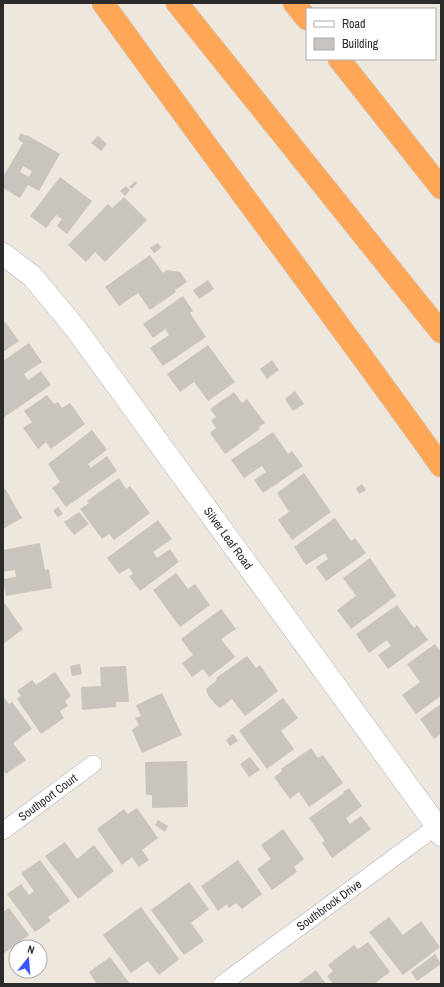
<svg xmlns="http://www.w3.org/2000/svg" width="444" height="987" font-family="'Archivo Narrow',sans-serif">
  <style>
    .building { fill: #c9c4bd; fill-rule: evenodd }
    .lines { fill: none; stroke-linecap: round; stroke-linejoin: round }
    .street-casing { stroke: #b1b3c0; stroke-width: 18 }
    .secondary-casing { stroke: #b1b3c0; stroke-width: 23 }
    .highway-casing { stroke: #c8c8c8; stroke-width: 23 }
    .street { stroke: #fff; stroke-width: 17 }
    .secondary { stroke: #fff; stroke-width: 22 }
    .highway { stroke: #ffa757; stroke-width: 22 }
    .labels { text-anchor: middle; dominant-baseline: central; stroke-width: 3; stroke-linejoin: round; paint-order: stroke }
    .street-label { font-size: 12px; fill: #2b2b2b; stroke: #fff }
  </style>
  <rect width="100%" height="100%" fill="#eee7dd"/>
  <g class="building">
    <path d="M21 133 26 136 27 135 60 154 39 191 28 185 20 198 3 188V177L23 143 18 139ZM23 166 32 171 29 177 20 172Z"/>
    <path d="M98 136 107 144 101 151 91 143Z"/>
    <path d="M60 177 92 201 67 234 57 226 62 219 56 215 46 228 30 216Z"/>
    <path d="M135 181 137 183 132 189 129 187Z"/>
    <path d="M126 186 130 190 125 196 120 191Z"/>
    <path d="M124 197 147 220 105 262 95 252 86 262 68 245 108 204 112 208Z"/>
    <path d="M158 243 161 248 154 253 150 248Z"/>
    <path d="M150 255 163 273 167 270 180 272 187 282 175 290 176 292 150 310 138 293 119 306 105 287Z"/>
    <path d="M208 280 214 289 199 299 193 290Z"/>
    <path d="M183 296 193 311 190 313 206 337 163 366 150 348 169 335 165 329 153 338 143 324Z"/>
    <path d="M5 322 19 341 3 352V324Z"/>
    <path d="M29 343 42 362 24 374 28 380 41 371 51 385 3 418V361Z"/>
    <path d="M208 345 235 382 208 401 194 382 180 392 167 374Z"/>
    <path d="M272 360 279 370 267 379 260 369Z"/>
    <path d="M295 391 304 404 293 411 285 399Z"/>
    <path d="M234 392 242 403 247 399 265 423 259 427 260 429 225 454 210 433 216 428 211 421 216 417 210 409Z"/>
    <path d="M47 395 54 404 58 402 62 408 70 403 85 424 51 449 46 442 38 449 23 428 32 422 24 411Z"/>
    <path d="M92 430 107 450 88 464 91 468 107 456 117 471 66 507 52 488 60 482 48 464Z"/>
    <path d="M273 432 288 454 292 451 303 466 263 493 254 480 266 472 262 466 244 478 231 460Z"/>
    <path d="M304 473 331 512 292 540 278 520 289 512 277 493Z"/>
    <path d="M119 478 126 489 130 486 150 513 114 540 109 534 102 539 80 509 89 503 87 501Z"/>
    <path d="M362 484 366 490 359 494 356 488Z"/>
    <path d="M3 485 22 518 3 529Z"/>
    <path d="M58 507 63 514 58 517 53 511Z"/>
    <path d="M79 512 89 524 74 535 64 522Z"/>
    <path d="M335 518 351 541 355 538 366 553 326 581 316 567 328 559 325 553 306 565 294 547Z"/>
    <path d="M158 520 172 539 153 552 157 558 170 549 179 562 140 591 129 576 133 574 129 568 119 574 107 558Z"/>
    <path d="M40 543 45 570 49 569 52 588 6 596 3 579 16 577 15 570 3 572V550Z"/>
    <path d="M370 558 396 596 351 629 337 610 356 596 343 578Z"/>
    <path d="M176 573 188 589 195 584 210 605 180 627 153 590Z"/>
    <path d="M3 601 23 629 3 644Z"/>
    <path d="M397 605 414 628 417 625 428 640 388 669 378 655 391 646 387 640 369 653 356 634Z"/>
    <path d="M221 609 236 629 221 639 235 657 209 677 203 669 192 677 182 663 193 655 181 639Z"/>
    <path d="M435 644 441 652V696L416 714 402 695 420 682 407 664Z"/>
    <path d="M247 656 256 668 260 665 278 691 245 716 232 699 220 708 215 704 208 695 206 689 217 680 216 678Z"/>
    <path d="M80 664 82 674 72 676 70 666Z"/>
    <path d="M126 666 129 702H116V707L82 710 81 687 101 686 100 667Z"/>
    <path d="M55 672 71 696 65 701 68 706 60 711 64 718 41 734 17 699 21 696 17 691 32 680 36 685Z"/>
    <path d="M162 693 182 735 142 753 132 730 139 725 135 718 141 716 136 705Z"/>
    <path d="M3 696 9 704 12 702 32 729 13 743 26 760 6 774 3 770Z"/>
    <path d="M283 698 298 718 281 731 294 749 267 769 239 731Z"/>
    <path d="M441 704V734L434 739 420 719Z"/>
    <path d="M233 734 238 741 230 746 226 740Z"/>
    <path d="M311 748 318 758 323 755 343 783 309 807 299 792 290 799 274 777 282 771 281 769Z"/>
    <path d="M250 757 260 770 249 777 240 764Z"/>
    <path d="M187 761 188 807 152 808V795H146L145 762Z"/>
    <path d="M349 788 362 806 346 818 350 824 361 816 371 829 332 858 322 843 325 841 309 818 344 793 343 792Z"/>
    <path d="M137 808 158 838 142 850 149 860 139 867 132 857 122 865 97 829 124 809 128 814Z"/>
    <path d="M158 820 168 826 165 832 155 825Z"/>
    <path d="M283 829 304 859 294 867 297 872 272 890 257 869 271 859 261 845Z"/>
    <path d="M65 842 77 859 94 845 114 871 78 899 45 856Z"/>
    <path d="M40 860 70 901 48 917 51 921 35 932 7 894 21 884 29 895 34 891 21 873Z"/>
    <path d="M238 860 262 894 242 909 236 903 229 908 227 904 218 911 201 886Z"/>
    <path d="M189 882 209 909 191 923 204 941 184 955 151 910Z"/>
    <path d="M141 907 179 959 159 975 148 961 131 973 103 935Z"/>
    <path d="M9 908 29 935 3 954V912Z"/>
    <path d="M389 917 403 935 421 921 440 947 403 975 369 932Z"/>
    <path d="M368 942 390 972 374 984H333L327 976 333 971 328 965 354 945 358 949Z"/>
    <path d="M435 954 441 964 417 981 411 972Z"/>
    <path d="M110 957 130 984H97L89 972Z"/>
    <path d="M316 970 326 984H297Z"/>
  </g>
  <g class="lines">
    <defs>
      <g id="street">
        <path id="s1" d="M3 831 93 764"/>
        <path id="s2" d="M222 984 437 826"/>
      </g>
      <g id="secondary">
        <path id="s3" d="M3 254 32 276 76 329 437 826 441 835"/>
      </g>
      <g id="highway">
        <path d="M103 3C214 158 330 310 441 466"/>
        <path d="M177 3 441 332"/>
        <path d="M294 3 307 19"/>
        <path d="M339 59 441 188"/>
      </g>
    </defs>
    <use href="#street" class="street-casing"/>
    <use href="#secondary" class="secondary-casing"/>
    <use href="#highway" class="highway-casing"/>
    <use href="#street" class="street"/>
    <use href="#secondary" class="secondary"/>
    <use href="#highway" class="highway"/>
  </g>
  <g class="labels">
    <g class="street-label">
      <text stroke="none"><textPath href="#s3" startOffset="364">Silver Leaf Road</textPath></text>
      <text stroke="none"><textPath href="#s1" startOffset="56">Southport Court</textPath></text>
      <text stroke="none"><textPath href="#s2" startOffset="133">Southbrook Drive</textPath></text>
    </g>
  </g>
  <rect width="444" height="987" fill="none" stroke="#2b2b2b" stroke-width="8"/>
  <rect x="306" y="8" width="130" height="52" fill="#ffffff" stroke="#aaaaaa"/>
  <rect x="314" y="21" width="20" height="6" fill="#ffffff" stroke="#aaaaaa"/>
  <text x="342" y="28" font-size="12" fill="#2b2b2b">Road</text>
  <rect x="314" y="38" width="20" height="12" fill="#c9c4bd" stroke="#aaaaaa"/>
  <text x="342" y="48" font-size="12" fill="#2b2b2b">Building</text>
  <g transform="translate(28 959) rotate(17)"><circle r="19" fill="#ffffff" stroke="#aaaaaa"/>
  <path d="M0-3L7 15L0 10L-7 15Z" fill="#3955ff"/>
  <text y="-6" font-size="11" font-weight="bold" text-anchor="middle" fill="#2b2b2b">N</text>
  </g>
</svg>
